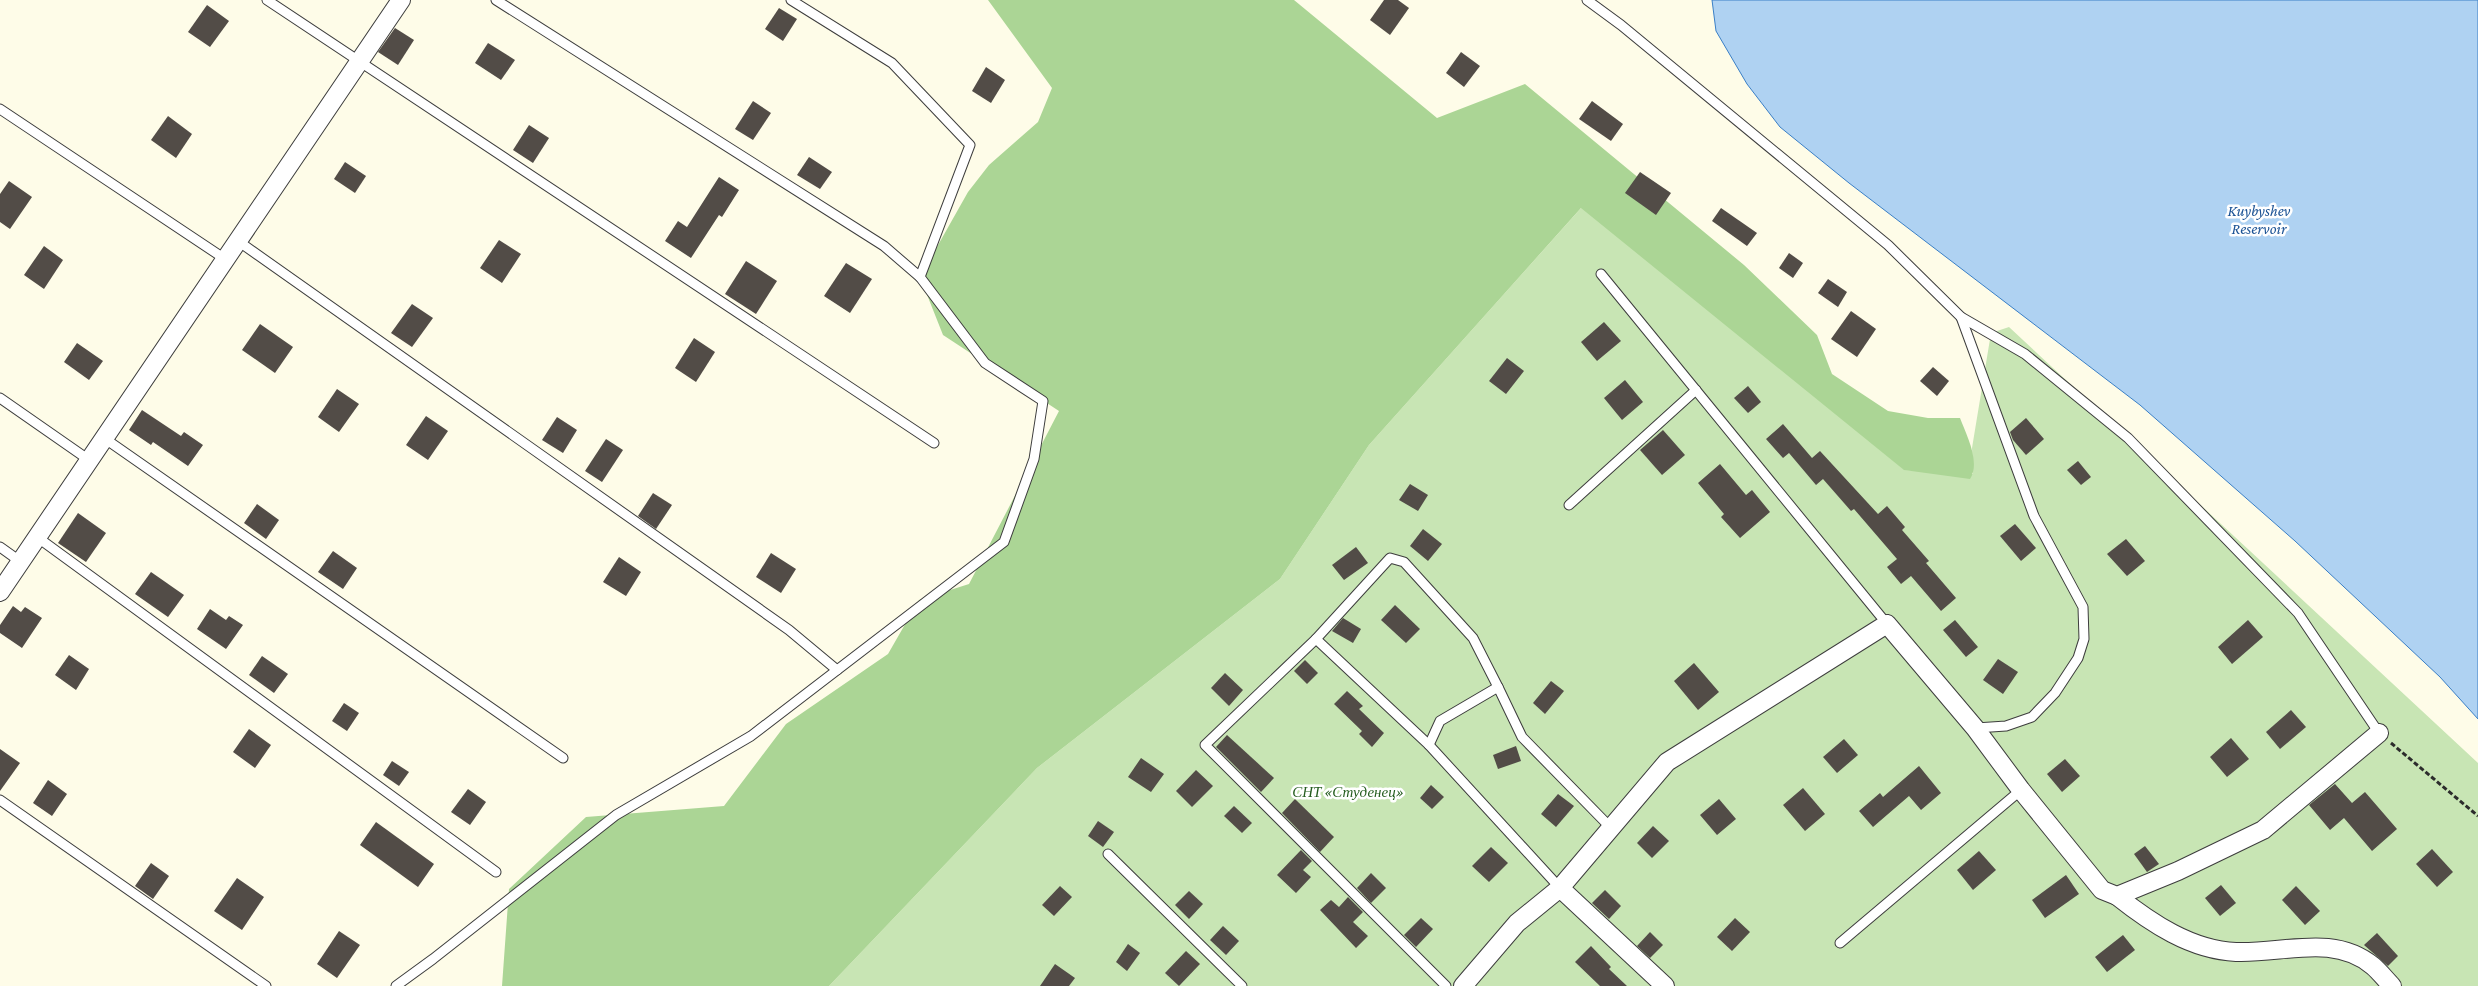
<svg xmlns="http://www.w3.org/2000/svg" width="2478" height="986" font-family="'Crimson Pro',serif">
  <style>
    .green { fill: #c8e5b4 }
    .forest { fill: #abd595 }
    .water { fill: #afd2f2; stroke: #3a7fc6 }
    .building { fill: #524c47 }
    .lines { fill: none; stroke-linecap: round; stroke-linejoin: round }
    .service-casing { stroke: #3d3d3d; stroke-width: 11 }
    .minor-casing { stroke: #3d3d3d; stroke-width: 20 }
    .path { stroke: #2c2c2c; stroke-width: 3; stroke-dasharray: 5 2.5; stroke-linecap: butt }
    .service { stroke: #fff; stroke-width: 9 }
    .minor { stroke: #fff; stroke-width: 18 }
    .labels { text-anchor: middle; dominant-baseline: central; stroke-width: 5; stroke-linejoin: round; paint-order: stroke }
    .park-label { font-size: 15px; font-style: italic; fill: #255d1f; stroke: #fff }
    .water-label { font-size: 16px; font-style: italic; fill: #1b5294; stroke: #fff }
  </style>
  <rect width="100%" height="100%" fill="#fefce8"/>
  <path class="green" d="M1582 207 1905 470 1973 474 1972 448 1991 333 2009 327 2478 763V986H829L1037 768 1280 579 1369 445Z"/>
  <path class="forest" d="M988 0H1294L1437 118 1525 84 1744 265 1817 335 1832 374 1888 411 1928 418H1960C1966 434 1981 462 1970 479L1904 470 1581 208 1369 445 1280 579 1037 768 829 986H502L509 889 586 817 724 806 786 724 888 654 919 600 969 584 1059 411 943 335 920 277 968 192 989 165 1038 122 1052 88Z"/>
  <path class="water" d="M1712 0H2478V719L2440 677 2295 541 2140 405 1849 183 1780 127 1747 84 1716 31Z"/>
  <g class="building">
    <path d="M1384 0H1398L1409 8 1390 35 1370 20Z"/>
    <path d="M207 5 229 21 210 47 188 32Z"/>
    <path d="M779 8 797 19 783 41 765 29Z"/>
    <path d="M395 28 414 40 398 65 378 52Z"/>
    <path d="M488 43 515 60 501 80 475 63Z"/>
    <path d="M1461 52 1480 66 1464 87 1446 73Z"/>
    <path d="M986 67 1005 80 991 103 972 91Z"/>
    <path d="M753 101 771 113 753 140 735 129Z"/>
    <path d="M1592 101 1623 124 1611 141 1579 119Z"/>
    <path d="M168 116 192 134 176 158 151 140Z"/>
    <path d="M529 125 549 138 533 163 513 150Z"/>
    <path d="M809 157 832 172 820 189 797 175Z"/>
    <path d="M345 162 366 176 355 193 334 179Z"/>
    <path d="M1640 172 1671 193 1656 215 1625 193Z"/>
    <path d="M719 177 739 190 722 217 719 215 691 258 665 241 678 221 687 227Z"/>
    <path d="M9 181 32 197 10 229 0 222V194Z"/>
    <path d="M1721 208 1757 233 1747 246 1712 221Z"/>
    <path d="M499 240 521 254 502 283 480 268Z"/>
    <path d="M44 246 63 260 44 289 24 275Z"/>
    <path d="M1789 253 1803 263 1793 278 1779 268Z"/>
    <path d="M746 261 777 281 756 314 725 294Z"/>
    <path d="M846 263 872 279 850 313 824 296Z"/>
    <path d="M1828 279 1847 292 1838 307 1818 293Z"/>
    <path d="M412 304 433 318 412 347 391 333Z"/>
    <path d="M1851 311 1876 329 1857 357 1831 339Z"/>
    <path d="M1604 322 1621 341 1597 361 1581 342Z"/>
    <path d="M260 324 293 347 275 373 242 350Z"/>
    <path d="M694 338 715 352 696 382 675 368Z"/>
    <path d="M77 343 103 361 89 380 64 362Z"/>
    <path d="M1507 358 1524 371 1506 394 1489 381Z"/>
    <path d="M1933 367 1949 381 1937 396 1920 381Z"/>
    <path d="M1625 380 1643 402 1622 420 1604 398Z"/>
    <path d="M1748 386 1761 402 1748 413 1734 398Z"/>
    <path d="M337 389 359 404 339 432 318 417Z"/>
    <path d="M142 410 181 436 184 432 203 445 188 466 153 442 151 445 129 430Z"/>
    <path d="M426 416 448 431 428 460 406 445Z"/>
    <path d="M557 417 577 430 563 453 542 440Z"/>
    <path d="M2026 418 2044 439 2026 455 2013 440 2010 432Z"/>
    <path d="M1783 424 1812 458 1820 451 1878 514 1887 506 1905 527 1902 530 1929 561 1926 563 1956 598 1941 611 1911 576 1901 584 1887 567 1897 559 1854 509 1851 511 1823 479 1816 485 1789 453 1783 458 1766 439Z"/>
    <path d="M1663 430 1685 455 1662 475 1640 450Z"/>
    <path d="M606 439 623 450 602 482 585 471Z"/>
    <path d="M2078 461 2091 477 2081 485 2067 470Z"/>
    <path d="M1720 464 1746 495 1752 490 1770 512 1740 538 1721 517 1724 514 1698 483Z"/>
    <path d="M1410 484 1428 495 1418 511 1399 500Z"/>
    <path d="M653 493 672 505 656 529 638 516Z"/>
    <path d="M257 504 279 520 266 539 244 523Z"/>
    <path d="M78 513 106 533 86 562 58 543Z"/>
    <path d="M2015 524 2036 548 2021 561 2000 536Z"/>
    <path d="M1423 529 1442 544 1428 561 1410 546Z"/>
    <path d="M2126 539 2145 561 2127 576 2107 554Z"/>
    <path d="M1356 547 1368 563 1344 580 1332 565Z"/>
    <path d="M333 551 357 568 343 589 318 572Z"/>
    <path d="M771 553 796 569 781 593 756 577Z"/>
    <path d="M619 557 641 572 626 596 603 582Z"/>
    <path d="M151 572 184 595 168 617 135 594Z"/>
    <path d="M1395 605 1420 629 1406 643 1381 620Z"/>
    <path d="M13 606 21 612 25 607 42 618 22 648 0 633V625Z"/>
    <path d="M210 609 226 620 229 616 243 625 226 649 197 629Z"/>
    <path d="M1343 618 1361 629 1353 643 1332 631Z"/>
    <path d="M1955 620 1978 647 1966 657 1943 630Z"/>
    <path d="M2248 620 2263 637 2232 664 2218 647Z"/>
    <path d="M69 655 89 669 76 690 55 675Z"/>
    <path d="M262 656 288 674 274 693 249 675Z"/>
    <path d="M1998 659 2018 672 2003 694 1983 680Z"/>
    <path d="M1305 660 1318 673 1307 684 1294 671Z"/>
    <path d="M1694 663 1719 692 1698 710 1674 681Z"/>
    <path d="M1225 673 1243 690 1229 706 1211 688Z"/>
    <path d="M1551 681 1564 691 1545 714 1533 703Z"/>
    <path d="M1347 691 1363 706 1359 709 1384 733 1372 747 1359 734 1362 731 1334 704Z"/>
    <path d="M344 703 359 713 347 731 332 721Z"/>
    <path d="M2291 710 2306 727 2280 749 2266 732Z"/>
    <path d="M249 729 271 745 255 768 233 752Z"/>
    <path d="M1227 735 1274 778 1261 792 1216 747Z"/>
    <path d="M2231 738 2249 759 2227 777 2210 757Z"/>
    <path d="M1844 739 1858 755 1837 773 1823 757Z"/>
    <path d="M1516 746 1521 761 1498 769 1493 755Z"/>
    <path d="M0 749 20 763 0 791Z"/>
    <path d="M1141 758 1164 774 1151 792 1128 777Z"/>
    <path d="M2065 759 2080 776 2062 792 2047 774Z"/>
    <path d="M392 761 409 772 399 786 383 775Z"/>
    <path d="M1919 766 1941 793 1921 810 1909 796 1873 827 1859 811 1880 793 1883 797Z"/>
    <path d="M1196 770 1213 786 1192 807 1176 791Z"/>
    <path d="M48 780 67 794 52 816 33 803Z"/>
    <path d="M2335 784 2352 803 2365 792 2397 829 2372 851 2344 818 2330 830 2309 805Z"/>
    <path d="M1431 785 1444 797 1432 809 1420 798Z"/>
    <path d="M1803 788 1825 814 1805 831 1783 805Z"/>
    <path d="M468 789 486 802 470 825 451 812Z"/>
    <path d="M1558 794 1574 806 1556 827 1541 814Z"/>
    <path d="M1295 799 1334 837 1320 852 1282 813Z"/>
    <path d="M1719 799 1736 819 1717 835 1700 815Z"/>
    <path d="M1234 806 1252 823 1242 833 1224 816Z"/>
    <path d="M1098 821 1114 832 1103 847 1088 836Z"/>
    <path d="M376 822 434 864 418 887 360 845Z"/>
    <path d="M1653 826 1669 841 1652 858 1637 843Z"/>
    <path d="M2145 846 2159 864 2147 872 2134 854Z"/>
    <path d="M1491 847 1508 863 1489 882 1472 866Z"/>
    <path d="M2432 849 2453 872 2437 887 2416 864Z"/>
    <path d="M1301 850 1312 861 1303 870 1311 877 1296 893 1277 875Z"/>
    <path d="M1979 851 1996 870 1973 890 1957 870Z"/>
    <path d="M151 863 169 876 153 899 135 886Z"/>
    <path d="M1371 873 1386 888 1371 903 1357 888Z"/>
    <path d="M2066 875 2079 894 2045 918 2032 900Z"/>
    <path d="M237 878 264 897 242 930 214 911Z"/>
    <path d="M2221 885 2236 903 2220 916 2205 898Z"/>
    <path d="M1060 886 1072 897 1054 916 1042 905Z"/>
    <path d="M2296 886 2320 911 2305 925 2282 900Z"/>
    <path d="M1605 890 1621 906 1609 919 1592 903Z"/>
    <path d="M1189 891 1203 904 1189 919 1175 905Z"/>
    <path d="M1348 897 1363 912 1353 922 1368 936 1356 948 1320 910 1331 900 1339 907Z"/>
    <path d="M1421 918 1433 929 1416 947 1404 935Z"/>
    <path d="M1735 918 1750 932 1732 951 1717 937Z"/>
    <path d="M1223 926 1239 941 1226 955 1210 940Z"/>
    <path d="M339 931 360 945 337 978 317 964Z"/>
    <path d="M1650 932 1663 945 1650 958 1637 946Z"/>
    <path d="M2377 933 2398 956 2388 966 2364 945Z"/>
    <path d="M2123 935 2135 950 2107 972 2095 957Z"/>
    <path d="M1128 944 1140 953 1127 971 1116 962Z"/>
    <path d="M1591 946 1611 967 1609 969 1627 986H1600L1575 962Z"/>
    <path d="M1186 951 1200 964 1179 986 1165 973Z"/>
    <path d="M1055 964 1075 978 1069 986H1040Z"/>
  </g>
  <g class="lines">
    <defs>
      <g id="service">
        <path d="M267 0 934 443"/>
        <path d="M496 0 884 246 920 277"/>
        <path d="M1587 0 1621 25 1888 245 1961 317 2025 354 2128 438 2298 613 2379 733"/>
        <path d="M0 109 225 259"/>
        <path d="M238 241 789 630 837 670"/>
        <path d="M1601 274 1887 624"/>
        <path d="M1961 317 2034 516 2083 607 2084 639 2078 658 2055 693 2032 717 2006 726 1976 728"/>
        <path d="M0 398 89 460"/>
        <path d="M104 438 563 758"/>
        <path d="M1569 505 1696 390"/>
        <path d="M37 537 496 872"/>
        <path d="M0 547 21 562"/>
        <path d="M1316 639 1390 558 1404 562 1473 638 1498 687 1440 721 1429 745"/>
        <path d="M1498 687 1522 737 1611 828"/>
        <path d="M0 800 266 986"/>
        <path d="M1108 854 1242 986"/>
        <path d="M1840 943 2021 790"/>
        <path d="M396 986 433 959 616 815 751 736 1004 542 1034 459 1043 401 985 363 920 277 970 145 892 63 791 0"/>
        <path d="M1446 986 1205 745 1316 639 1429 745 1560 888"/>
      </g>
      <g id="minor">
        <path d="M0 592 401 0"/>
        <path d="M1560 888 1667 762 1887 624 1975 728 2021 790 2102 890 2117 896 2178 871 2263 830 2379 733"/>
        <path d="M2117 896C2151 923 2191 950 2236 952 2283 954 2333 933 2373 966 2380 972 2386 980 2392 986"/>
        <path d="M1463 986 1517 923 1560 888 1665 986"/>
      </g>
    </defs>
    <use href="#service" class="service-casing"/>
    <use href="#minor" class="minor-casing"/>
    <path class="path" d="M2391 743 2478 816"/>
    <use href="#service" class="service"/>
    <use href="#minor" class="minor"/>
  </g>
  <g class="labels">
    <g class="park-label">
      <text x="1348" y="792">СНТ «Студенец»</text>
    </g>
    <g class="water-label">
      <text x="2259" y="210">Kuybyshev<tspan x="2259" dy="18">Reservoir</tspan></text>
    </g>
  </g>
</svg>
